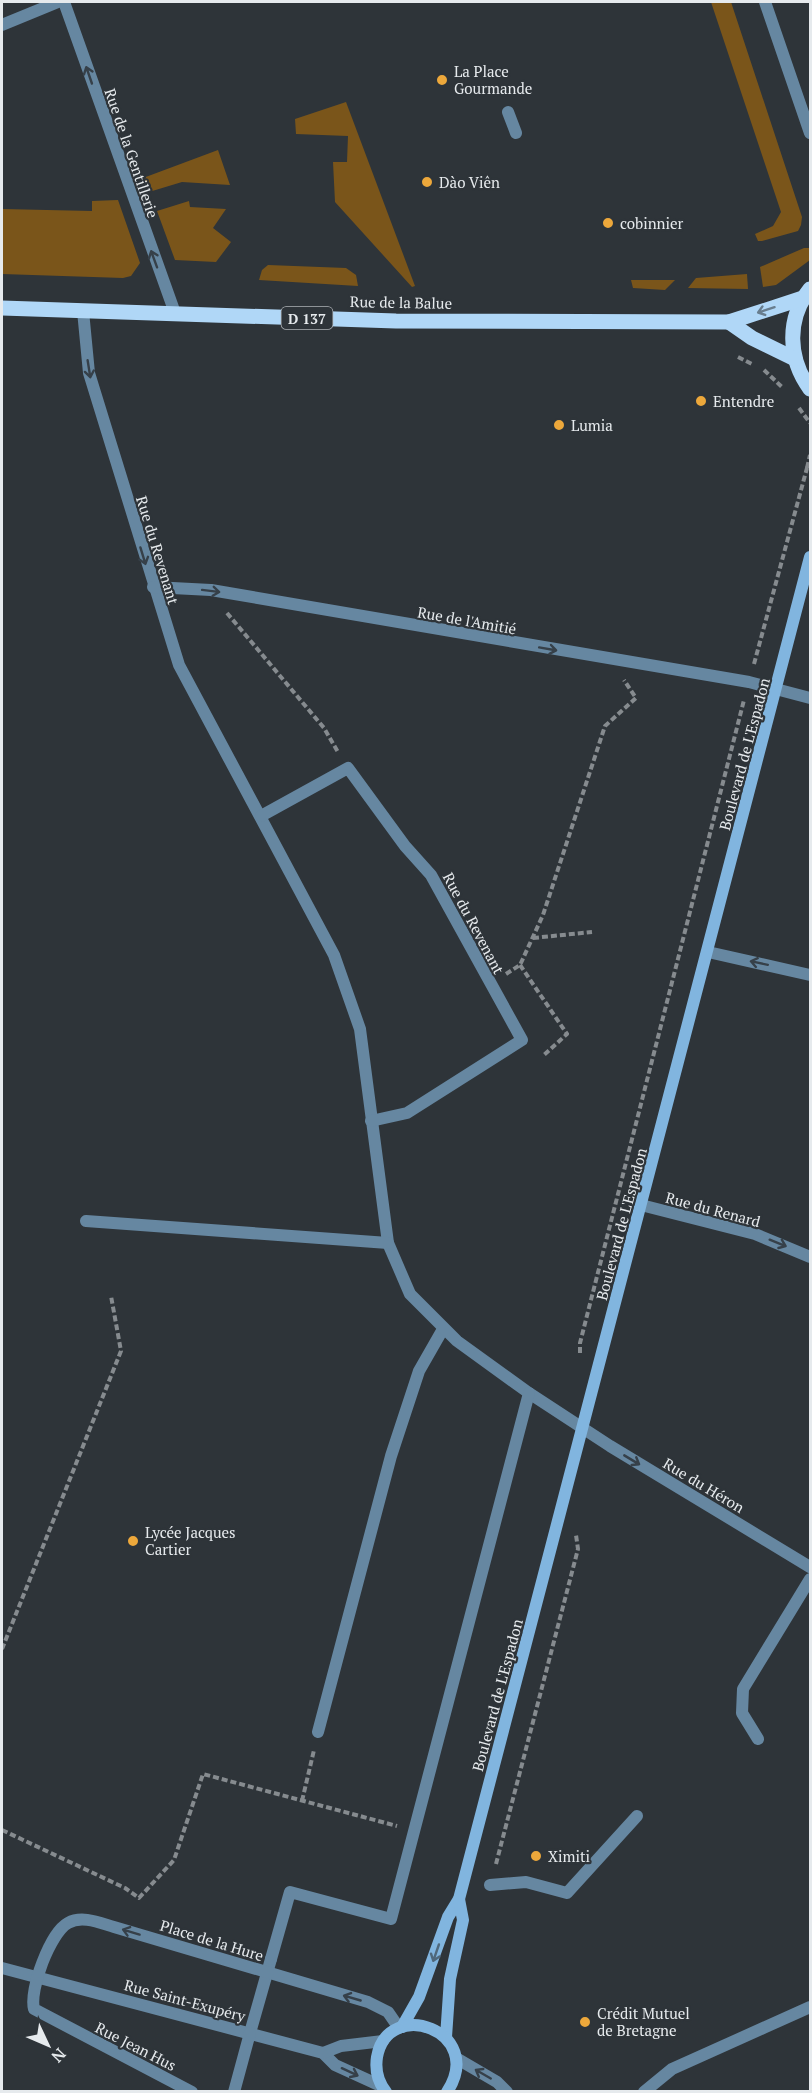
<svg xmlns="http://www.w3.org/2000/svg" width="812" height="2093" font-family="'PT Serif',serif">
  <style>
    .green { fill: #7a551a }
    .lines { fill: none; stroke-linecap: round; stroke-linejoin: round }
    .path { stroke: #868b8f; stroke-width: 4; stroke-dasharray: 6 3; stroke-linecap: butt }
    .lane { stroke: #6687a1; stroke-width: 12 }
    .street { stroke: #6687a1; stroke-width: 12 }
    .secondary { stroke: #81b5df; stroke-width: 12 }
    .primary { stroke: #b0d7f7; stroke-width: 15 }
    .oneway { stroke: #364049 }
    .oneway2 { stroke: #687d8e }
    .oneway3 { stroke: #4f687b }
    .poi-dot { fill: #eda83b; stroke: #2e3439; stroke-width: 2 }
    .labels { text-anchor: middle; dominant-baseline: central; stroke-width: 4.5; stroke-linejoin: round; paint-order: stroke }
    .shield { fill: #2e3439; stroke: #afb3b7; stroke-width: 1.5 }
    .shield-label { font-size: 14px; font-weight: bold; fill: #e6eaed }
    .poi-label { font-size: 15px; fill: #e6eaed; stroke: #2e3439; text-anchor: start }
    .street-label { font-size: 15px; fill: #e6eaed; stroke: #2e3439 }
  </style>
  <rect width="100%" height="100%" fill="#2e3439"/>
  <g class="green">
    <path d="M711 2H731L802 217 801 225 798 231 762 241H758L755 234 773 226 781 212Z"/>
    <path d="M346 102 415 286 412 287 335 202 333 162H347L348 136 296 134 295 119Z"/>
    <path d="M218 150 230 185 182 182 149 192 143 178Z"/>
    <path d="M118 200 140 263 131 276 123 278 2 274V209L92 211V201Z"/>
    <path d="M189 201 190 207 226 209 213 228 231 242 216 262 175 260 157 211Z"/>
    <path d="M804 248H810V260L776 285 763 287 760 267Z"/>
    <path d="M268 265 346 268 356 275 358 286 259 280 262 270Z"/>
    <path d="M747 274 748 289 688 288 696 278Z"/>
    <path d="M631 280H675L665 290 633 288Z"/>
  </g>
  <g class="lines">
    <g class="path">
      <path d="M738 357 752 364"/>
      <path d="M764 370 783 388"/>
      <path d="M799 408 810 423"/>
      <path d="M807 468 810 455"/>
      <path d="M227 613 324 728 338 752"/>
      <path d="M754 664 807 468 810 467"/>
      <path d="M533 938 592 932"/>
      <path d="M520 965 567 1034 544 1055"/>
      <path d="M506 974 520 965 543 915 605 726 636 698 624 680"/>
      <path d="M580 1353V1343L744 700"/>
      <path d="M2 1649 121 1351 111 1296"/>
      <path d="M302 1801 314 1750"/>
      <path d="M2 1830 125 1888 139 1898 174 1860 203 1774 397 1826"/>
      <path d="M496 1864 578 1549 576 1535"/>
    </g>
    <g class="lane">
      <path d="M2 25 58 2"/>
      <path d="M508 112 516 133"/>
      <path d="M318 1732 391 1456 419 1371 443 1329"/>
      <path d="M490 1885 526 1882 567 1893 637 1816"/>
      <path d="M250 2033 271 1959"/>
    </g>
    <g class="street">
      <path d="M64 2 175 313"/>
      <path d="M765 2 810 133"/>
      <path d="M83 311 89 373 179 665 334 955 360 1029 388 1243 410 1294 457 1341 529 1393 610 1446 810 1567"/>
      <path d="M153 587 211 590 749 682 810 698"/>
      <path d="M261 816 348 768 405 846 431 875 522 1040 407 1113 371 1121"/>
      <path d="M708 952 810 975"/>
      <path d="M641 1205 755 1234 810 1257"/>
      <path d="M86 1221 388 1243"/>
      <path d="M758 1739 742 1713 743 1689 810 1579"/>
      <path d="M271 1959 290 1892 391 1919 529 1393"/>
      <path d="M2 1968 323 2053 335 2065 381 2086"/>
      <path d="M323 2053 341 2046 383 2041"/>
      <path d="M456 2058 497 2082 507 2092"/>
      <path d="M192 2092 34 2009C29 1990 50 1933 68 1923 82 1915 100 1923 114 1927L368 2002 388 2012 399 2028"/>
      <path d="M234 2092 250 2033"/>
      <path d="M644 2092 672 2069 810 2007"/>
    </g>
    <g class="secondary">
      <path d="M402 2027 419 1997 448 1917 459 1899 810 557"/>
      <path d="M446 2037 450 1979 463 1920 459 1899"/>
      <path d="M386 2092C378 2082 375 2070 377 2057 388 1996 487 2031 447 2092"/>
    </g>
    <g class="primary">
      <path d="M810 289C786 319 788 359 810 389"/>
      <path d="M2 308 396 321 729 322 803 298"/>
      <path d="M729 322 752 338 795 359"/>
    </g>
  </g>
  <defs><path id="oneway-shaft" d="M-6 0H5M1.5-3L5.5 0L1.5 3" fill="none" stroke-width="1.6" stroke-linecap="round" stroke-linejoin="round" transform="scale(1.5)"/></defs>
  <g class="oneway">
    <use href="#oneway-shaft" transform="translate(89 75) rotate(-109)"/>
    <use href="#oneway-shaft" transform="translate(154 259) rotate(-110)"/>
    <use href="#oneway-shaft" transform="translate(89 369) rotate(81)"/>
    <use href="#oneway-shaft" transform="translate(143 556) rotate(73)"/>
    <use href="#oneway-shaft" transform="translate(211 591) rotate(7)"/>
    <use href="#oneway-shaft" transform="translate(548 649) rotate(10)"/>
    <use href="#oneway-shaft" transform="translate(759 963) rotate(-168)"/>
    <use href="#oneway-shaft" transform="translate(778 1243) rotate(22)"/>
    <use href="#oneway-shaft" transform="translate(632 1460) rotate(31)"/>
    <use href="#oneway-shaft" transform="translate(131 1932) rotate(-163)"/>
    <use href="#oneway-shaft" transform="translate(352 1998) rotate(-164)"/>
    <use href="#oneway-shaft" transform="translate(350 2072) rotate(25)"/>
    <use href="#oneway-shaft" transform="translate(483 2074) rotate(-150)"/>
  </g>
  <use class="oneway2" href="#oneway-shaft" transform="translate(766 310) rotate(162)"/>
  <use class="oneway3" href="#oneway-shaft" transform="translate(436 1953) rotate(109)"/>
  <g class="poi-dot">
    <circle cx="442" cy="80" r="6"/>
    <circle cx="427" cy="182" r="6"/>
    <circle cx="608" cy="223" r="6"/>
    <circle cx="701" cy="401" r="6"/>
    <circle cx="559" cy="425" r="6"/>
    <circle cx="133" cy="1541" r="6"/>
    <circle cx="536" cy="1856" r="6"/>
    <circle cx="585" cy="2022" r="6"/>
  </g>
  <g class="labels">
    <rect class="shield" x="281.5" y="307" width="51" height="22" rx="4.5"/>
    <g class="shield-label">
      <text x="307" y="318">D 137</text>
    </g>
    <g class="poi-label">
      <text x="454" y="71">La Place<tspan x="454" dy="17">Gourmande</tspan></text>
      <text x="439" y="182">Dào Viên</text>
      <text x="620" y="223">cobinnier</text>
      <text x="713" y="401">Entendre</text>
      <text x="571" y="425">Lumia</text>
      <text x="145" y="1532">Lycée Jacques<tspan x="145" dy="17">Cartier</tspan></text>
      <text x="548" y="1856">Ximiti</text>
      <text x="597" y="2013">Crédit Mutuel<tspan x="597" dy="17">de Bretagne</tspan></text>
    </g>
    <g class="street-label">
      <text transform="translate(132 153) rotate(71)">Rue de la Gentillerie</text>
      <text transform="translate(401 302) rotate(1)">Rue de la Balue</text>
      <text transform="translate(158 550) rotate(73)">Rue du Revenant</text>
      <text transform="translate(467 620) rotate(10)">Rue de l'Amitié</text>
      <text transform="translate(744 754) rotate(-75)">Boulevard de L'Espadon</text>
      <text transform="translate(474 923) rotate(62)">Rue du Revenant</text>
      <text transform="translate(713 1209) rotate(15)">Rue du Renard</text>
      <text transform="translate(621 1224) rotate(-75)">Boulevard de L'Espadon</text>
      <text transform="translate(704 1485) rotate(31)">Rue du Héron</text>
      <text transform="translate(497 1695) rotate(-75)">Boulevard de L'Espadon</text>
      <text transform="translate(212 1940) rotate(17)">Place de la Hure</text>
      <text transform="translate(185 2000) rotate(15)">Rue Saint-Exupéry</text>
      <text transform="translate(136 2046) rotate(27)">Rue Jean Hus</text>
    </g>
  </g>
  <rect width="812" height="2093" fill="none" stroke="#e6eaed" stroke-width="6"/>
  <g transform="translate(48 2045) rotate(134)" stroke="#2e3439" stroke-width="4.5" paint-order="stroke">
  <path d="M0-4.5L10 22L0 15L-10 22Z" fill="#e6eaed"/>
  <text y="-9" font-size="16" font-weight="bold" text-anchor="middle" fill="#e6eaed">N</text>
  </g>
</svg>
